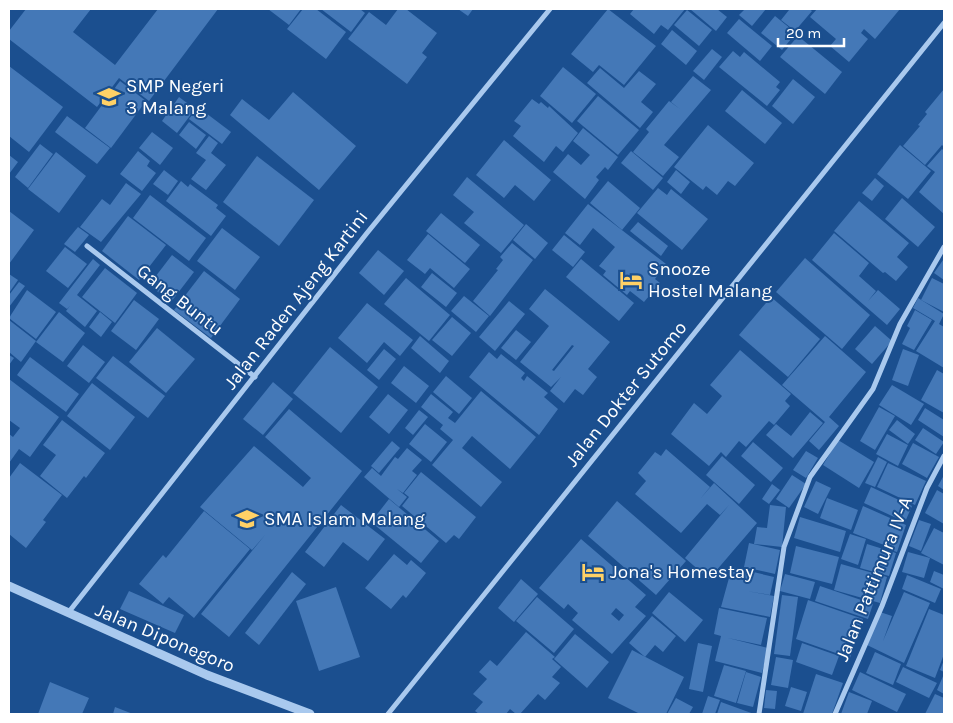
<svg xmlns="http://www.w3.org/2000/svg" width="953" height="723" font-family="Karla,sans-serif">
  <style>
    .building { fill: #4478b7; fill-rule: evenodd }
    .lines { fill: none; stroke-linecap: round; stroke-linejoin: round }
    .minor { stroke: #a9c9ee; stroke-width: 5 }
    .tertiary { stroke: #a9c9ee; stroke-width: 9 }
    .labels { text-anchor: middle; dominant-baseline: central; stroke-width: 4; stroke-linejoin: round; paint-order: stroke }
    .poi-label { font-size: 19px; fill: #fff; stroke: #1b4f8f; text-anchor: start }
    .street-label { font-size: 19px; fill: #fff; stroke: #1b4f8f }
  </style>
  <rect width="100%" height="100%" fill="#1b4f8f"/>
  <g class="building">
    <path d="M26 9H91L73 32 115 65 158 9H218L149 101 119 78 97 107 9 39V31Z"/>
    <path d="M268 9H301L289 25Z"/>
    <path d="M303 9H316L346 32 326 59 287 29Z"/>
    <path d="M321 9H360L365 13 351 32Z"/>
    <path d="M398 9H406L437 33 422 53 427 57 407 84 348 39 369 12 386 25Z"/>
    <path d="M458 9H473L468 16Z"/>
    <path d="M608 9 656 46 624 85 599 65 593 72 571 54Z"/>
    <path d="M634 9H685L668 30 661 25 654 34 630 14Z"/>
    <path d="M690 9H717L727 17 716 31Z"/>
    <path d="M745 9H766L752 26 739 15Z"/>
    <path d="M788 9H809L812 11 795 31 781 20 789 10Z"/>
    <path d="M817 9H900L875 39 864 29 861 33 868 39 849 62 830 46 836 39 810 17Z"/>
    <path d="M687 10 712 30 699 46 674 25Z"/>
    <path d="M775 16 796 33 782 50 761 33Z"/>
    <path d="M739 19 772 46 760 61 727 33Z"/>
    <path d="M672 30 697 51 686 65 661 44Z"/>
    <path d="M798 36 842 72 825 94 780 57Z"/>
    <path d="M712 49 722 57 704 80 693 71Z"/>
    <path d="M733 51 740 57 744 52 780 82 776 87 780 90 767 106 719 67Z"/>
    <path d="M9 66 63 107 29 152 9 136Z"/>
    <path d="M563 67 596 94 572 123 540 96Z"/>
    <path d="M600 68 624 88 639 71 656 84 641 102 653 112 640 128 587 83Z"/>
    <path d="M693 76 711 90 664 145 679 157 663 176 633 152 649 132 646 129 669 101 680 109 671 102Z"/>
    <path d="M793 79 815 97 793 124 772 106Z"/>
    <path d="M120 81 146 101 111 148 85 128Z"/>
    <path d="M944 89V147L942 145 925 165 903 146 920 126 918 125 927 114 925 112Z"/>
    <path d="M742 90 782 123 765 144 725 111Z"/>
    <path d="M293 92 356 146 319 190 230 115 242 99 269 120Z"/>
    <path d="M598 96 639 130 618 155 577 121Z"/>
    <path d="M179 97 195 109 177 133 162 121Z"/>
    <path d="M532 99 539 104 541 102 548 108 549 106 578 133 563 152 556 146 544 162 513 136 521 126 514 121Z"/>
    <path d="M198 107 231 132 222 144 189 119Z"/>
    <path d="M67 116 110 148 97 164 55 132Z"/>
    <path d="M189 122 206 135 196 149 179 135Z"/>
    <path d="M708 125 754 163 735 186 728 181 717 195 706 186 703 190 674 167Z"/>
    <path d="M583 128 618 157 608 170 605 167 596 177 599 180 585 199 553 172 568 154 581 165 590 155 573 141Z"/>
    <path d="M152 132 173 148 160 165 139 148Z"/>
    <path d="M209 136 218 143 211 153 226 165 206 190 191 179 206 160 196 153Z"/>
    <path d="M504 140 551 180 534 201 515 185 504 198 476 175Z"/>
    <path d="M40 144 53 154 28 188 15 177Z"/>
    <path d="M900 145 931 171 908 199 877 174Z"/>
    <path d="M942 149 944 151V214L919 192 935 172 927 166Z"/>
    <path d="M138 151 150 161 147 166 156 173 142 191 120 174Z"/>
    <path d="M631 151 663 178 653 190 621 163Z"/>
    <path d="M56 152 86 176 59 213 28 189Z"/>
    <path d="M9 155 18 162 9 174Z"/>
    <path d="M257 156 314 200 279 246 223 202Z"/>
    <path d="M164 170 178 181 168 195 153 184Z"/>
    <path d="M676 170 690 182 681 194 667 182Z"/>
    <path d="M467 177 524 225 501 253 464 223 474 212 453 195Z"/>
    <path d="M875 178 884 186 872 201 862 193Z"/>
    <path d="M181 181 188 187 190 184 218 205 216 208 226 216 211 236 166 201Z"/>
    <path d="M608 181 640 208 622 230 590 203Z"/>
    <path d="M126 183 141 194 101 242 80 227 102 199 110 205Z"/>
    <path d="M658 188 667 195 671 189 708 219 682 250 637 213Z"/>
    <path d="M150 195 206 238 189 261 133 218Z"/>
    <path d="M902 198 935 227 918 247 885 219Z"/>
    <path d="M859 201 909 243 897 257 908 267 896 281 885 272 883 273 834 231Z"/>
    <path d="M588 204 666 264 655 279 660 283 644 302 630 291 627 295 603 275 606 271 599 266 615 247 593 228 580 245 565 233Z"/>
    <path d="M9 211 34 230 9 264Z"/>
    <path d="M441 213 480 245 465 263 426 231Z"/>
    <path d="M128 216 166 245 139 280 102 251Z"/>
    <path d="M638 222 668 246 661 256 630 231Z"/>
    <path d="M526 224 548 243 535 259 513 240Z"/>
    <path d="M78 227 89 235 75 252 64 244Z"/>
    <path d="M222 228 260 257 235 290 197 261Z"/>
    <path d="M834 233 869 263 859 276 876 291 868 301 878 290 900 309 887 325 812 260Z"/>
    <path d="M428 234 470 269 454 288 430 268 425 274 407 260Z"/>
    <path d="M564 235 585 252 573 267 552 250Z"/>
    <path d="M512 243 533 260 490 316 473 301 498 270 496 269 503 260 500 257Z"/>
    <path d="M65 247 87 264 68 288 46 271Z"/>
    <path d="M378 250 404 271 384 295 359 273Z"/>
    <path d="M172 255 194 272 171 302 149 285Z"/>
    <path d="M805 258 870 315 842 349 776 292Z"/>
    <path d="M93 259 100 265 77 295 97 311 85 327 66 311 70 306 67 309 59 303Z"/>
    <path d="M581 259 634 303 619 321 566 277Z"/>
    <path d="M943 260 944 261V280L934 273Z"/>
    <path d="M105 268 137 293 115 323 82 297Z"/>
    <path d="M204 271 240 299 211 338 174 310Z"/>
    <path d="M432 273 457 293 446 307 421 287Z"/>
    <path d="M9 274 18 280 9 293Z"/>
    <path d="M406 278 450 315 429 341 384 304Z"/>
    <path d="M932 278 944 284V312L921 300Z"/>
    <path d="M19 282 25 286 9 307V295Z"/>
    <path d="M545 289 610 342 588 369 597 377 583 395 575 389 564 403 550 391 561 377 551 387 520 362 549 326 529 309ZM572 345 574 346 554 371 552 370Z"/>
    <path d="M27 290 56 312 36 339 9 318Z"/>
    <path d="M464 296 489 316 476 332 451 311Z"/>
    <path d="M771 297 820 339 788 377 739 335Z"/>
    <path d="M918 298 944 314 939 324 944 327V368L916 351 935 321 913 308Z"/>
    <path d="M134 300 159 319 136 350 111 331Z"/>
    <path d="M509 301 525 314 495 351 479 337Z"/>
    <path d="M367 303 413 340 400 356 384 342 367 363 338 338Z"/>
    <path d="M915 310 932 320 914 350 902 344 910 328 907 326Z"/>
    <path d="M59 312 85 333 63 362 36 342Z"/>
    <path d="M100 312 112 322 101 337 89 327Z"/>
    <path d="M452 317 471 333 452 356 432 340Z"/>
    <path d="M9 320 36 341 21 362 9 352Z"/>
    <path d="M875 326 892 341 872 364 855 349Z"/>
    <path d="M157 328 195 359 166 393 129 362Z"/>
    <path d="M516 330 531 342 516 360 501 348Z"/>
    <path d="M420 336 449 361 440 373 411 348Z"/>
    <path d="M825 336 866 372 829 417 839 426 819 450 809 441 825 422 782 385Z"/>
    <path d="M83 345 105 362 89 383 67 366Z"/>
    <path d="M330 347 378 387 341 433 293 393Z"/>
    <path d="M384 349 396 359 379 380 367 370Z"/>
    <path d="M903 349 919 355 908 386 892 380Z"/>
    <path d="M740 350 791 394 785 401 790 406 774 425 769 421 746 447 739 441 726 457 721 452 709 466 671 434 694 403 707 414 722 396 710 385Z"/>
    <path d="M489 352 497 359 501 354 525 373 521 378 524 381 527 376 548 393 544 397 558 409 539 435 469 377Z"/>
    <path d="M9 355 14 358 9 365Z"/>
    <path d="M113 356 165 396 148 418 96 378Z"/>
    <path d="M30 357 79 394 66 412 17 375Z"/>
    <path d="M404 366 429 386 416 403 391 383Z"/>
    <path d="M937 370 944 374V413L921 400Z"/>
    <path d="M446 376 472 398 459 414 433 392Z"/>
    <path d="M9 379 59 417 30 457 19 449 9 463V434L13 437 20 428 9 420Z"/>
    <path d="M273 382 293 399 263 435 243 419Z"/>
    <path d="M92 383 135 417 110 450 67 416Z"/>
    <path d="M892 385 924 404 911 425 879 405Z"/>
    <path d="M481 391 536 437 510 469 472 436 462 448 502 482 481 507 432 465 453 440 440 429 443 425 421 407 431 394 453 412 448 418 455 423Z"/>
    <path d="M388 394 408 410 389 434 369 417Z"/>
    <path d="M879 407 895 416 875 450 860 441Z"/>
    <path d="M925 408 944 420V437L918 420Z"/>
    <path d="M289 409 362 471 229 637 201 614 265 535 252 550 200 507 254 446 303 487 311 478 265 437Z"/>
    <path d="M419 410 428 417 413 435 405 428Z"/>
    <path d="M810 412 823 423 793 458 766 435 776 424 791 436Z"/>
    <path d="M62 420 105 453 86 478 84 476 67 498 40 476 56 455 43 445Z"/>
    <path d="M897 420 915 434 908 444 889 430Z"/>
    <path d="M425 424 447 442 431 462 409 444Z"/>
    <path d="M923 428 944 442 936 454 915 440Z"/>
    <path d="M887 434 908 445 898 466 876 454Z"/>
    <path d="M838 440 874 462 859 488 823 465Z"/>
    <path d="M392 441 400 448 379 473 371 466Z"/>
    <path d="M753 442 783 468 771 482 741 456Z"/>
    <path d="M913 443 939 457 927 478 902 464Z"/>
    <path d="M407 448 422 460 412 471 417 475 403 493 397 489 407 497 399 507 364 477 372 468 381 476 395 457 398 459Z"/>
    <path d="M666 449 710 487 700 499 714 483 757 523 709 579 685 558 729 505 720 515 707 504 681 533 635 494 646 481 638 473 655 452 661 456Z"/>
    <path d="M806 451 818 458 806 478 793 470Z"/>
    <path d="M722 456 755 485 739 504 706 475Z"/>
    <path d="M878 457 887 462 875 487 865 483Z"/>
    <path d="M20 463 62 495 43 520 46 522 26 548 9 534V478Z"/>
    <path d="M888 463 926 481 915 505 877 487Z"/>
    <path d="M421 472 476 517 459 539 454 535 446 543 402 506 409 497 404 493Z"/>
    <path d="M792 475 806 484 789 508 776 499Z"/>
    <path d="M944 475V490L938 486Z"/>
    <path d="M816 481 831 488 818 514 804 507Z"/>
    <path d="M772 484 780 490 769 504 762 499Z"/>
    <path d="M871 487 912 506 905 522 864 503Z"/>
    <path d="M937 490 944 494V524L925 513Z"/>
    <path d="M827 498 858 510 851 530 820 518Z"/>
    <path d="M389 499 439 541 421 563 371 522Z"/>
    <path d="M617 501 686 561 656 595 588 536Z"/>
    <path d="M341 505 385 539 368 561 343 542 324 567 305 552Z"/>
    <path d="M770 505 786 507 782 547 754 544 757 527 767 528Z"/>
    <path d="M863 506 906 525 897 552 884 548 889 536 884 545 853 533Z"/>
    <path d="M204 511 250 549 194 618 169 597 163 604 139 584 163 555 166 558Z"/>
    <path d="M800 517 846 531 840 552 794 538Z"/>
    <path d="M919 520 931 524 921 551 909 546Z"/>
    <path d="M934 528 944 533V565L921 553Z"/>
    <path d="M850 534 866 539 858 565 841 559Z"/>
    <path d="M581 539 646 595 635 607 646 616 612 654 572 620 578 613 568 604 564 609 539 588ZM616 608 624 615 619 621 611 614Z"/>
    <path d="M749 543 780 550 775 574 744 567Z"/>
    <path d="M867 544 896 553 889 576 860 568Z"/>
    <path d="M796 546 839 557 832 584 790 573Z"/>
    <path d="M908 552 930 558 924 578 902 572Z"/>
    <path d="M394 554 407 565 411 560 426 573 406 598 403 595 391 609 365 588Z"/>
    <path d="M841 564 887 577 880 603 834 590Z"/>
    <path d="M732 567 774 577 770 595 747 591 774 596 770 617 721 607Z"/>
    <path d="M934 571 944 575V589L930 582Z"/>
    <path d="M292 572 306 584 259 645 245 633Z"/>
    <path d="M785 574 815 582 810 599 780 591Z"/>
    <path d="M907 575 941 589 935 603 902 589Z"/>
    <path d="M521 579 538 594 514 622 498 608Z"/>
    <path d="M820 586 873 604 868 619 815 601Z"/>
    <path d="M336 587 360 657 319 671 296 601Z"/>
    <path d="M129 591 184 615 175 633 120 609Z"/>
    <path d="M669 592 703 620 685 642 652 613Z"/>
    <path d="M904 592 930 603 904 663 867 645 880 612 892 616 883 641Z"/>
    <path d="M782 595 798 597 790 656 774 654Z"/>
    <path d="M537 597 574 629 554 653 516 621Z"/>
    <path d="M808 600 863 619 850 658 796 639Z"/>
    <path d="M719 608 767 618 761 645 728 638 768 648 762 673 715 661 721 636 714 634Z"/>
    <path d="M929 609 944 615V654L935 678 906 666Z"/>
    <path d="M652 616 676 636 663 652 655 645 645 657 629 643Z"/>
    <path d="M526 632 555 657 552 659 561 667 552 677 560 683 545 700 538 694 520 714H516L510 709 506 714H479L475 711 483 702 473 694 487 679 479 672 490 660 497 666Z"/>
    <path d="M575 634 609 662 587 688 554 659Z"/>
    <path d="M698 643 712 646 703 692 689 689Z"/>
    <path d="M802 643 839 656 832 675 796 662Z"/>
    <path d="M632 650 684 677 666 714H640L608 698Z"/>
    <path d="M875 652 901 664 893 685 866 673Z"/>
    <path d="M776 657 793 660 788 688 771 685Z"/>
    <path d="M944 660V672L940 670Z"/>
    <path d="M724 665 746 671 736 703 714 696Z"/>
    <path d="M903 667 937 683 929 698 896 682Z"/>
    <path d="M746 672 761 677 753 707 737 703Z"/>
    <path d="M860 672 906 694 897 712 852 690Z"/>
    <path d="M816 674 843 683 832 714H803Z"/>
    <path d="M944 674V694L937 690Z"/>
    <path d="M50 682 89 698 82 714H38Z"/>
    <path d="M791 687 807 692 801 711 785 706Z"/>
    <path d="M766 690 777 691 775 709 764 708Z"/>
    <path d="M849 692 872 701 867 714H841Z"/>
    <path d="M935 694 944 698V714H925Z"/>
    <path d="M708 696 720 700 715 714H702Z"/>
    <path d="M676 698 693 707 689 714H667Z"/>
    <path d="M721 702 754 714H717Z"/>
    <path d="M115 707 133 714H113Z"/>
  </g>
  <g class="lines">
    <g class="minor">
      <path d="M87 246 255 377"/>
      <path d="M68 613 367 233 550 9"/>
      <path d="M388 714 944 23"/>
      <path d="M759 714 784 547 810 477 873 389 900 324 944 247"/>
      <path d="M835 714 882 606 927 488 944 456"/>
    </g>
    <path class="tertiary" d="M9 586 207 675 310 714"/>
  </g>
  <defs>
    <symbol id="school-bare" viewBox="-9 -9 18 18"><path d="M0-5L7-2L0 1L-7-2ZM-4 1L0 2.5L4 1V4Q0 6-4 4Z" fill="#ffd166" stroke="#1b4f8f" stroke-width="2.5" paint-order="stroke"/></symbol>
    <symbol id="hotel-bare" viewBox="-9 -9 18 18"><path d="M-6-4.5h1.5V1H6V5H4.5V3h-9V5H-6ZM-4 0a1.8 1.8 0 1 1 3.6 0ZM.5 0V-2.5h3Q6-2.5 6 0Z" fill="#ffd166" stroke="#1b4f8f" stroke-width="2.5" paint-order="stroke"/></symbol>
  </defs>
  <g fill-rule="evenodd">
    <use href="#school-bare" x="93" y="81" width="32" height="32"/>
    <use href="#hotel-bare" x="615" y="264" width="32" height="32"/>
    <use href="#school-bare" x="231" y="503" width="32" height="32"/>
    <use href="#hotel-bare" x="577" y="556" width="32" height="32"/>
  </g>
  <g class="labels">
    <g class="poi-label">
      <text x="126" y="86">SMP Negeri<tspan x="126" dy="22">3 Malang</tspan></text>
      <text x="648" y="269">Snooze<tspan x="648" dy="22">Hostel Malang</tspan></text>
      <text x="264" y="519">SMA Islam Malang</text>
      <text x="610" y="572">Jona's Homestay</text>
    </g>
    <g class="street-label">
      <text transform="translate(180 300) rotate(38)">Gang Buntu</text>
      <text transform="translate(296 300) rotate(-52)">Jalan Raden Ajeng Kartini</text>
      <text transform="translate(626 394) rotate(-51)">Jalan Dokter Sutomo</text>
      <text transform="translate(874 579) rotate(-68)">Jalan Pattimura IV-A</text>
      <text transform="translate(165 638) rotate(23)">Jalan Diponegoro</text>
    </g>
  </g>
  <rect width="953" height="723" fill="none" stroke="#ffffff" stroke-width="20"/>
  <path d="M778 38v8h66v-8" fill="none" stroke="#ffffff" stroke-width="2.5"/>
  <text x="786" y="38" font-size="15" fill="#ffffff" stroke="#1b4f8f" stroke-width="4" paint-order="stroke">20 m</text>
</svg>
